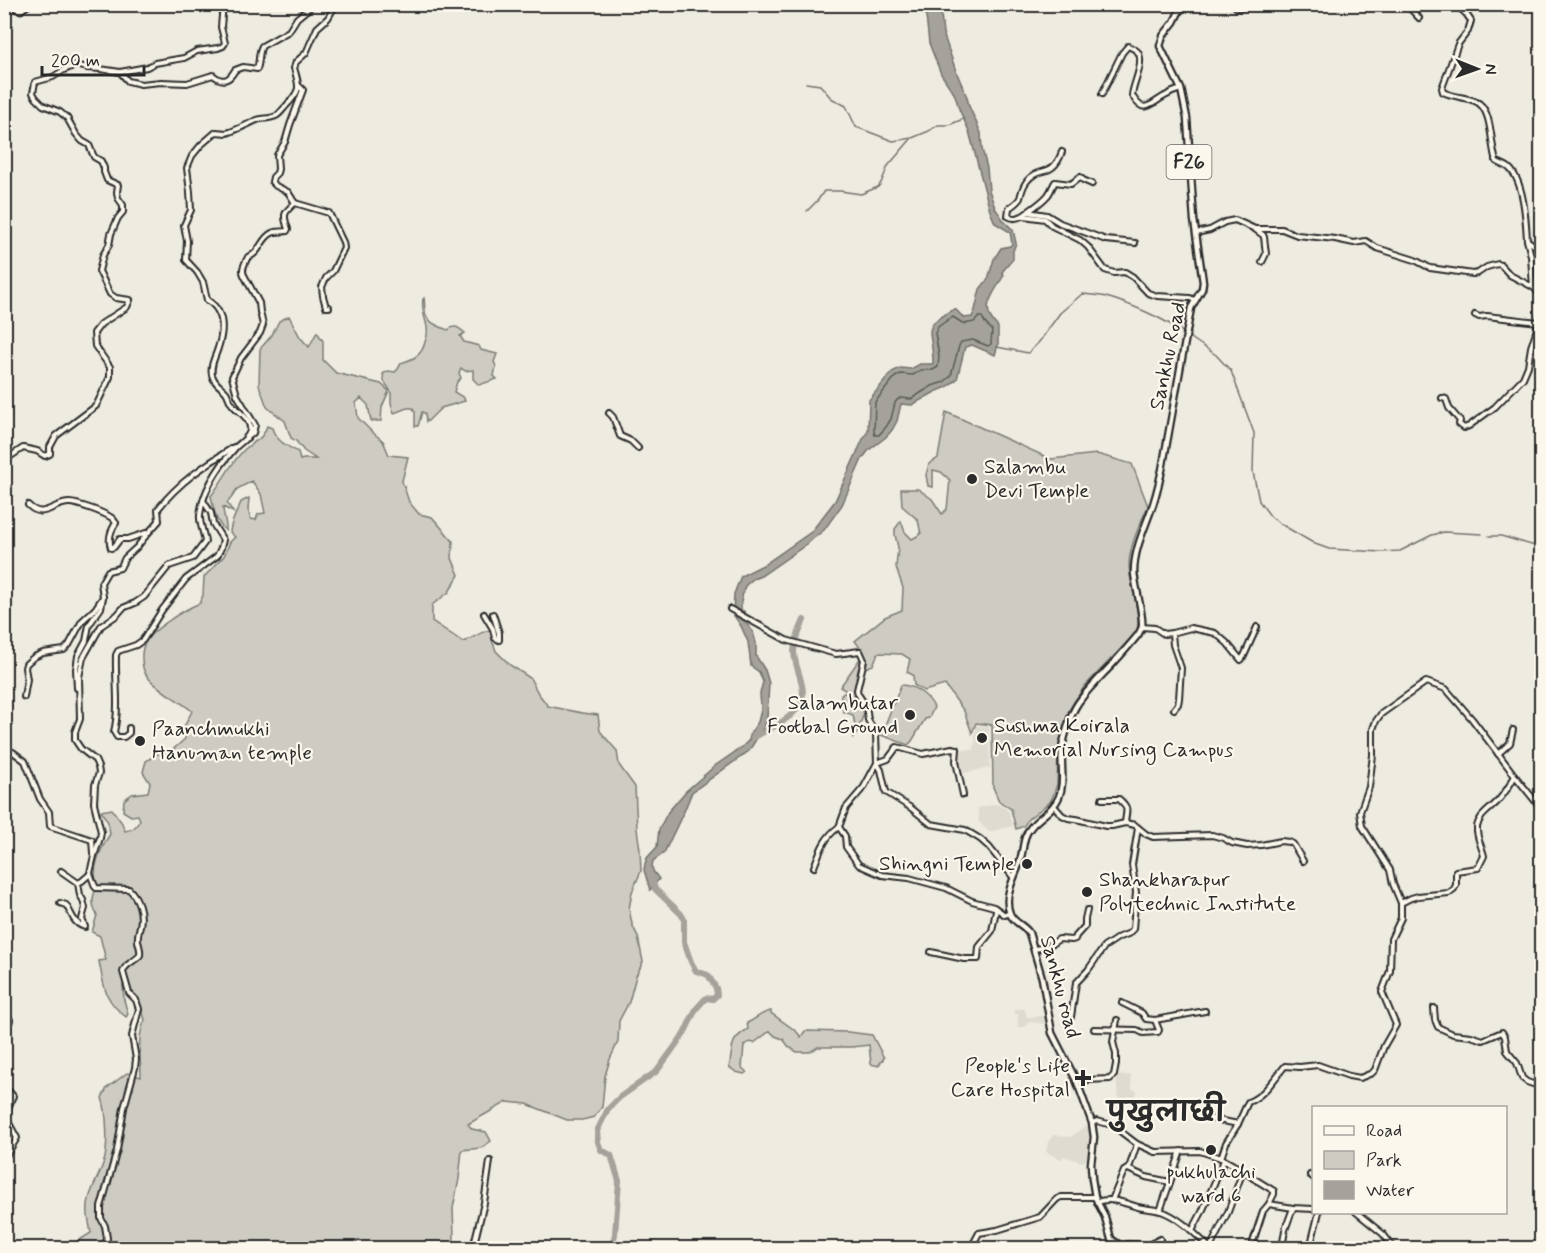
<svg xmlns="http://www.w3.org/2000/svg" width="1546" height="1253" font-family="Mynerve,'Playpen Sans Deva',sans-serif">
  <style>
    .built { fill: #dedbd1 }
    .green { fill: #cecbc2; stroke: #7c7b76; stroke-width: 1.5 }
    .water { fill: #a4a29a; stroke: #74726e; stroke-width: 1.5 }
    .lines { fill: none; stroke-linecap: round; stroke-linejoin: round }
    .shore { stroke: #5b5b57; stroke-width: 1.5 }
    .stream { stroke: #74726e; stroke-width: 1.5 }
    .river { stroke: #a4a29a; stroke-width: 6 }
    .minor-casing { stroke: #2b2b2b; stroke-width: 8 }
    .major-casing { stroke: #2b2b2b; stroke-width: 9 }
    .minor { stroke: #fbf7ec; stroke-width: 4 }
    .major { stroke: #fbf7ec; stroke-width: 4.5 }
    .poi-dot { fill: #2b2b2b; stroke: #fbf7ec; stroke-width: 2 }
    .labels { text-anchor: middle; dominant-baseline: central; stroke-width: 4.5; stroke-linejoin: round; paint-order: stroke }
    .shield { fill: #fbf7ec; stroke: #696865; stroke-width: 1.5 }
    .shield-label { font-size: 20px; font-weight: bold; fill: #2b2b2b }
    .street-label { font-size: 21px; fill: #2b2b2b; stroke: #fbf7ec }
    .poi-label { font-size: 21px; fill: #2b2b2b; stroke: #fbf7ec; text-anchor: start }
    .district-label { font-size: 27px; font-weight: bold; fill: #2b2b2b; stroke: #fbf7ec }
  </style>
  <rect width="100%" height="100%" fill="#eeebe0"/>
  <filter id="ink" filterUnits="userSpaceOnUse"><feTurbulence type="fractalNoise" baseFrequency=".0167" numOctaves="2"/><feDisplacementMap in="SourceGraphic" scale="12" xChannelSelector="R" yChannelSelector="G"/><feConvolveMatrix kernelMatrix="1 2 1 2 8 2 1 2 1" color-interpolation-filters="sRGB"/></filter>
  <g filter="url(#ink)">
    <g class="built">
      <path d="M976 725 989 727 990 768 964 773 957 749 974 750Z"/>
      <path d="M997 804 1008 810 1013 826 989 832 979 822 978 808Z"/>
      <path d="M1019 1009H1025L1026 1015 1028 1017 1046 1016V1024L1029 1022 1025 1027H1018V1014H1015L1014 1011Z"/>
      <path d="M1131 1075 1132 1089 1137 1091 1133 1103 1118 1099 1116 1076Z"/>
      <path d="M1086 1126 1089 1128V1159L1082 1162 1064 1156 1061 1159 1046 1152 1048 1142 1053 1135 1071 1137 1078 1131Z"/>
    </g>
    <g class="green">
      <path d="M424 298C425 303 424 310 426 315 429 323 440 327 448 330 455 324 459 328 465 333L460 336 464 342 479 346 481 350 497 354 494 362 496 366 494 376 497 379 479 385 473 379V370L465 371 461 368 459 373 461 378 457 382 454 392 464 398 465 401 441 408 428 421 426 422 425 413 422 412 418 426H415V412L413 408H407L394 413 391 403V392L384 381 383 374 388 371 395 372 398 369 401 363C414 359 422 355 425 342 427 337 428 332 427 327 425 316 421 310 423 299Z"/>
      <path d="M289 316 300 337 309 347 317 332 323 341V360L336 373 381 384 389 391 382 407 381 421H371L368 405 361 398 356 403 358 418 371 431 383 441 389 455 408 457 402 481 409 502 419 514 432 517 453 541 452 558 459 575 449 592 432 605V621L463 642C471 639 484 630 491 630L493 638 492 640 496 651 510 665 530 678 538 693 548 706 582 713 598 715 600 731 617 751 619 765 635 787 637 829 640 850 641 871 632 892 629 909 632 924 638 937 643 962 636 976 629 1002 619 1021 618 1042 610 1059 605 1076 602 1107 594 1117 582 1120H567L527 1104 507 1102 468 1124 472 1129 486 1132 491 1141 481 1148 462 1150 459 1179 453 1208 454 1237 453 1248H71L73 1244 91 1233C89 1222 86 1210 89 1199 92 1187 99 1176 103 1164 109 1150 107 1111 102 1098L107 1088 127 1073 141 1077C141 1057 136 1038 145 1020L139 1000 123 986 124 1000 128 1014 126 1017C104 1000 104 987 99 961L106 960 100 936 92 932 97 915C91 904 92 897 97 886 91 868 100 850 110 834L108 822 101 811 112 809 122 823 125 831C133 830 136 827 140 820L138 815 131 816 123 811 124 800 132 794 148 792 150 783 143 772 146 761 157 754 170 752 185 739 184 727 192 711C179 700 156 689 147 676 143 671 142 665 142 658 141 640 153 632 167 622 178 614 188 608 200 603L203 595 204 577 224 556 230 542 235 537 230 532C231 520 237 513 241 502L249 498 248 510 251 519 256 520 258 514 265 513 261 494 252 481 237 489 232 497 227 503 233 512 223 507C223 516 227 522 226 531 215 522 214 509 211 496 223 481 231 462 245 449 255 440 263 440 267 426L272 428C276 441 287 446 298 452L300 460 304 459H316L304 451 296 441 291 438 285 421 267 407 259 385 260 349 272 335 279 321Z"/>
      <path d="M946 412 1051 459 1097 454 1132 464 1148 506C1140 524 1130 544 1129 564 1129 583 1143 617 1136 633L1084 687 1068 712 1058 751 1057 784 1053 796 1050 802 1028 819 1024 826 1016 829 1011 809 999 801 993 787 992 725 976 723 972 733 964 711 945 685 924 691 914 685 913 675 907 672 910 659 902 654 878 653 873 665 860 670 855 691 864 713 857 733 853 737 855 725 853 715 844 712 840 705 841 694 848 692 840 687 864 653 855 641 885 617 902 610 903 588 896 567 898 547 895 535V529L901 521 905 532 912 539 921 534 918 520 902 506 901 489H918L932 499 942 514 947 509 950 480 941 472 933 470V487L928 486 926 475 929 464 938 458Z"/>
      <path d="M901 685C914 685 928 695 934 707L929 718 925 719 912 741 908 745 881 735Z"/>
      <path d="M771 1011V1013L796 1031 801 1037 805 1031 848 1032 872 1035 884 1058 878 1066 871 1064 869 1045 852 1047H818L810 1052H797L789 1047 783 1039 775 1036 770 1031 754 1043 750 1042 744 1045 742 1068 747 1072 744 1074 736 1072 729 1067C734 1046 728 1041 748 1029L747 1023C756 1019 762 1012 771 1011Z"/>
    </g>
    <path class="water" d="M926 5H940L943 33 956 71 967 97 969 106 981 133 982 149 987 168 989 190 995 208 1004 221 1013 230 1016 243 1013 251V259L1002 272 1004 275C993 295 978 308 998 327V345L995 355 972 345 965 347 957 379 947 387 935 392 912 405 901 404 897 421 892 430 886 437 869 450 862 459 842 505 824 530 800 549 761 576 753 579 746 585 744 588 741 602V610L744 611V619L753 632 756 643V656L765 670 769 683 767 719 765 725 749 751 692 792 685 809 664 853 653 861 652 866 653 871 659 879 650 890 644 870 645 864 647 858 657 847 659 829 668 812 686 791 716 765 742 747 749 740 751 732 758 722 761 710 760 693 763 682 759 672 751 666 748 642 741 626 733 614 734 594 741 576 765 564 811 532 835 501 863 439 868 431 869 400 892 372 900 368 911 369 920 364H933C934 332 917 327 955 309L964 318 972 317 975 310 980 289 988 279 994 259 1001 248 1010 246 1012 244 1010 232 995 223 990 211 969 131 959 109 955 95 941 74 929 43 926 16Z"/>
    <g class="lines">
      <path class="shore" d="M953 317 964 324 974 322 979 317H982L985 323 992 330 991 344 988 346 973 340 961 342 959 346 951 376 944 382 932 386 911 399 901 398 897 400 895 403 891 419 886 427 879 435H875L874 432 875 402 895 377 901 374 913 375 921 370H933L938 367 939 356 935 333 938 327 946 321Z"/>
      <g class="stream">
        <path d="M806 83 820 85 831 98 846 106 856 127 893 141 912 138 929 131 938 125H949L963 119"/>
        <path d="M807 211 818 200 824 191H840L861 194 878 187 881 183 888 166 911 139"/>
        <path d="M1188 336 1216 355 1231 371 1254 433 1253 472 1259 501 1271 517 1279 523 1315 544 1329 549 1382 552 1400 551 1432 535 1444 532 1482 534"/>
        <path d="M997 347 1028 353 1039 342 1060 313 1082 294C1090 295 1098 295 1106 297 1128 303 1165 319 1184 333"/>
        <path d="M1489 536H1501L1542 548"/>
      </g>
      <g class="river">
        <path d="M753 738C768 729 789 721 799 706 810 690 794 669 794 651 795 640 799 631 804 620"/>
        <path d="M612 1248 615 1234 619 1181 611 1155 601 1150 598 1142 597 1131 608 1109 620 1097 657 1071 684 1034 696 1009 706 998 713 999 717 995 716 988 708 975 696 971 691 962 684 942V919L681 914 655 889 652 879"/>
      </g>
      <defs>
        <g id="minor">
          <path d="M1233 4 1237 8H1240"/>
          <path d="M1406 4 1419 18"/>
          <path d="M1456 4 1467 15 1471 21 1468 31 1458 44 1442 88 1443 92C1453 97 1465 97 1475 101 1493 108 1490 144 1496 161 1500 164 1506 165 1509 168 1524 181 1526 221 1527 240L1542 251"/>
          <path d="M120 72 147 67 155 63 184 58 197 51 218 48 223 46 225 43 221 27 223 4"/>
          <path d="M299 86 303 90 290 125 285 142 277 155 278 169 277 173 273 177 272 182 276 186 288 192 295 203 329 213 343 242 344 248 333 271 326 278 322 287 323 296 326 307H329"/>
          <path d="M1102 94 1122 53 1128 46C1130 47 1135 49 1137 51 1146 60 1133 84 1132 95 1144 118 1153 101 1167 95 1171 92 1176 91 1181 89"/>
          <path d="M1062 152C1052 179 1040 165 1027 181 1022 187 1022 192 1020 198 1018 202 1012 206 1009 208L1008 216C1015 221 1023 216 1028 212L1047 215 1060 223 1106 240 1135 243"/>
          <path d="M1029 211C1036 206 1043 201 1048 195 1051 191 1053 185 1055 182L1071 184 1080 177 1083 180 1092 184"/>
          <path d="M1024 216 1045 219 1052 226 1080 240 1088 247 1105 270 1114 273 1125 272 1133 277 1148 293 1157 296 1190 298 1195 300"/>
          <path d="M1256 230 1263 235 1264 237 1266 254 1262 262"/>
          <path d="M1196 233 1210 230 1225 222 1235 220 1255 229H1282L1297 235 1335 239 1354 243 1366 241 1377 248 1415 260 1430 268 1473 274 1478 273 1487 267 1498 264 1501 265 1510 275 1533 287 1542 296"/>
          <path d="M1527 240 1531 256 1533 287"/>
          <path d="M1475 315 1479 317 1487 316 1538 322"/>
          <path d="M1442 398 1446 399 1449 408 1460 421 1459 424 1464 428 1469 426 1495 407 1523 378 1528 366 1531 347 1538 326 1542 308"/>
          <path d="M609 413 613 417 620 436 631 441 638 448"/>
          <path d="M247 438 253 433 255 425 237 395 232 377 241 358 260 333 263 325 260 312 259 303 244 275C241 269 245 263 248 257 260 254 261 238 272 233 276 231 282 232 287 231L288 229C283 215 283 213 295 203"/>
          <path d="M4 458 11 456 23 448 37 451 45 456 50 454V447L56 436 96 406 110 377V367L95 346 94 333 101 324 127 307 130 300 116 298 110 294 99 271 103 255 109 245 111 234 118 218 123 212V205L118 198 117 192 118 185 107 180 104 172V168L101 161 94 157 89 145 82 141 76 134 67 118 60 112 43 105 36 98 33 93 35 82 53 77 64 70 76 65 87 68 100 69 120 72 128 81 141 84 161 82 187 83 213 75C223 83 229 81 235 70L243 67 257 69C260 61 258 53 262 46L289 31 297 18 314 4"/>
          <path d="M28 505C43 520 52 504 68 503 76 502 108 514 113 519 114 520 115 522 116 523 111 530 108 539 111 548L114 547 120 539H128L149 532 159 521 158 509C179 482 205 465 234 447"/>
          <path d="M103 597 101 583 108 571 120 568 125 558 137 547 148 533"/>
          <path d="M730 609 786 640 836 654 860 651 864 660 857 690 858 694 866 706 868 720 876 734 877 763 881 770 886 792 911 808 931 824 965 830 980 839 989 847 1013 877"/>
          <path d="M484 614 493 629 495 638 499 640V633L493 614"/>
          <path d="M1142 627 1155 628 1164 634 1172 633 1191 628 1215 633 1227 643 1241 660 1244 656 1257 627"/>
          <path d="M1172 633 1173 645 1181 668 1179 699 1178 704 1174 709"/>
          <path d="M24 697 27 679 25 668 26 664 34 657 43 653 64 650 69 645 82 621 95 609 103 597 101 608 89 625 86 641 78 656 76 669 77 688"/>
          <path d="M129 728V733L124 737H117L114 732C120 707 115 680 116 655L118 651 136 645 143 640 162 610 186 579 217 556 221 548 223 540 213 524 211 513 204 502"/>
          <path d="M4 749 13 752 25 761 40 799 49 812 50 826 92 840 93 853"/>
          <path d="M1498 754 1510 743 1513 730"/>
          <path d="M963 795 956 761 957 749 952 748 923 754 897 747 888 759 877 763 864 787 846 808 839 827 845 836 846 847 859 865 882 875 909 878 946 888 972 901 994 907 1005 915 1010 913"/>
          <path d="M1102 799H1119C1130 809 1126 810 1125 823"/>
          <path d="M1054 806 1062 815 1068 818 1076 819 1106 826H1112L1125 823 1135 825 1146 834 1153 837 1212 835 1223 838 1232 843 1247 846 1261 845 1281 841 1289 842 1293 844 1303 861"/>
          <path d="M814 867C820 851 825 836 839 827"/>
          <path d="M61 871 78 883"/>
          <path d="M60 903 66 905C73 915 72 923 85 927L82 919 85 908 83 900 80 895 78 883 82 881 90 874"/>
          <path d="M1401 903 1411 898 1418 896 1449 893 1454 889 1456 885V871L1478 868 1484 856C1482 847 1476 837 1477 827 1479 815 1491 809 1498 801 1505 793 1510 785 1515 776"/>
          <path d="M1034 949 1047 947 1059 939 1072 940 1075 939 1076 936 1085 926V919L1087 910"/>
          <path d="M931 952 964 959H978L979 947 992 931 996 910"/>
          <path d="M4 1000 7 1001 6 1011 10 1020 4 1035"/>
          <path d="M1434 1008 1435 1020 1438 1027 1453 1034 1471 1036 1483 1040 1502 1032 1505 1037 1507 1051 1517 1063 1522 1078 1527 1082 1536 1085 1542 1093"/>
          <path d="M1071 1017 1076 983 1088 970 1104 947 1119 937 1128 934 1133 929 1136 892 1132 865 1138 828"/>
          <path d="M1155 1020 1205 1011"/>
          <path d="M1094 1029 1137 1030 1143 1033 1158 1032 1159 1030 1155 1020 1146 1019 1142 1013 1122 1003"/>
          <path d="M1077 1082 1086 1080 1110 1079 1114 1075 1116 1064V1054L1113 1042 1117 1020"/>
          <path d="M4 1086 13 1096 5 1116 17 1138 4 1159"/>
          <path d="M1203 1117 1238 1124"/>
          <path d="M1092 1123 1097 1121 1112 1125 1137 1144 1155 1152 1200 1151 1221 1158 1244 1171 1253 1178 1274 1191V1194L1269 1204 1293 1208 1314 1209"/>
          <path d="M1221 1158 1226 1143 1238 1124 1248 1102C1264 1096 1274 1079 1285 1066L1300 1067 1318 1065 1349 1076 1360 1078 1372 1073 1375 1070 1384 1046 1396 1025 1382 992 1390 971 1391 939 1401 918V903L1393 884 1390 870 1362 826 1360 812 1369 787 1373 755V729L1376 721 1381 714 1426 682 1446 689 1472 719 1515 776 1540 807 1542 830"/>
          <path d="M1128 1169 1146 1177 1170 1182"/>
          <path d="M1310 1175 1314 1178"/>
          <path d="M1112 1200 1124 1171 1129 1168 1137 1144"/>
          <path d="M1097 1202C1111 1197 1124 1203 1138 1207 1146 1209 1154 1209 1161 1211 1181 1218 1196 1235 1210 1248L1228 1212 1240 1179 1244 1171"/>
          <path d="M1160 1211 1181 1151"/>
          <path d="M1356 1212 1383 1234 1394 1248"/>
          <path d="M1192 1231 1202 1212 1224 1160"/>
          <path d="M101 1248 106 1242 107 1238 105 1226 101 1218V1207L117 1150 124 1108 135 1068 136 1059 132 1036 139 1009 136 1000 129 993 123 972C125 963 135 962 140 955 141 949 139 947 138 941 137 936 139 931 140 926 143 912 138 898 129 889L96 888 94 884 90 873 94 856 100 838 101 832 94 803 95 785 99 773 98 767 95 760 81 749 75 740V732L80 719 79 677 83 658 101 626 117 615 123 608 135 603 144 597 169 566 193 558 205 542C204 533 199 523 200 515 203 489 219 466 236 447 241 442 249 438 250 430 251 418 238 412 232 404 229 401 229 396 226 392 220 385 215 385 212 375 210 365 215 358 218 348 224 330 225 311 207 300L203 282 197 272 186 260 187 241 184 225 191 210 190 192 187 168 192 156 201 145 216 132C220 132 223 133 226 133 233 132 250 123 257 120 263 118 270 119 276 116 280 114 283 109 286 106 301 90 300 88 294 68L296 62 306 53 317 28 328 18 336 4"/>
          <path d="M473 1248 484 1203 490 1161"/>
          <path d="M971 1248 979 1233 997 1230 1040 1217 1057 1199 1061 1197H1095"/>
          <path d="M1123 1248 1127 1244 1148 1245 1160 1239"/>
          <path d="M1251 1248 1263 1211 1269 1204"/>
          <path d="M1282 1248 1285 1230 1293 1208"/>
          <path d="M1310 1248 1319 1212"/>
        </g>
        <g id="major">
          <path d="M13 4 17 9 21 10 29 4"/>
          <path d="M1124 1248 1111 1239 1105 1217 1095 1197 1092 1179 1091 1164 1094 1137 1092 1123 1077 1082 1052 1033 1042 978 1029 933C1024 925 1014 923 1010 914 1002 894 1017 876 1021 857 1024 846 1023 836 1031 827 1040 816 1053 811 1059 797 1066 780 1059 761 1063 743 1066 732 1069 719 1075 708 1082 695 1094 684 1104 673 1116 661 1127 648 1138 635 1139 633 1141 630 1142 627 1144 615 1135 587 1134 572 1134 550 1144 530 1151 510 1156 497 1159 483 1162 470L1191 308 1202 289 1203 282 1194 220 1187 118 1181 89 1160 46 1163 36 1174 22 1183 4"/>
        </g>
      </defs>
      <use href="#minor" class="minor-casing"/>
      <use href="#major" class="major-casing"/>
      <use href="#minor" class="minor"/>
      <use href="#major" class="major"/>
    </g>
  </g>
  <g class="poi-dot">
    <circle cx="972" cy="479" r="6"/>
    <circle cx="910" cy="715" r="6"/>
    <circle cx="982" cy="738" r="6"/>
    <circle cx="140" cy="741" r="6"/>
    <circle cx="1027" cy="864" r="6"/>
    <circle cx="1087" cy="892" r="6"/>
    <path d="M1080 1069h6v6h6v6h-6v6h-6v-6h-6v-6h6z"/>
    <circle cx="1211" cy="1150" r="6"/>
  </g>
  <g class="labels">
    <rect class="shield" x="1166.5" y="145" width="45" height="34" rx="4.5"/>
    <g class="shield-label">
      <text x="1189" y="162">F26</text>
    </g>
    <g class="street-label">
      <text transform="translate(1168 356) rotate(-78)">Sankhu Road</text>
      <text transform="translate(1060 987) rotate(75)">Sankhu road</text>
    </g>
    <g class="poi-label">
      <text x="984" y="467">Salambu<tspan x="984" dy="24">Devi Temple</tspan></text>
      <text x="898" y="703" text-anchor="end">Salambutar<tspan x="898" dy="24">Footbal Ground</tspan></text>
      <text x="994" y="726">Sushma Koirala<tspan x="994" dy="24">Memorial Nursing Campus</tspan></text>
      <text x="152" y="729">Paanchmukhi<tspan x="152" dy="24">Hanuman temple</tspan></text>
      <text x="1015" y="864" text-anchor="end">Shingni Temple</text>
      <text x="1099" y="880">Shankharapur<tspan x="1099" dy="24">Polytechnic Institute</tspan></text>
      <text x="1070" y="1066" text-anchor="end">People's Life<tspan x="1070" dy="24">Care Hospital</tspan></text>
      <text x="1211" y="1172" text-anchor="middle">pukhulachi<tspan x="1211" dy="24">ward 6</tspan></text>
    </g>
    <g class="district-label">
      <text x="1166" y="1113">पुखुलाछी</text>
    </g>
  </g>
  <rect width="1546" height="1253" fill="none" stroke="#fbf7ec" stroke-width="24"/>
  <rect x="12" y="12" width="1522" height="1229" fill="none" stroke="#2b2b2b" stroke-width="2" filter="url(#ink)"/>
  <rect x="1312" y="1106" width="195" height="108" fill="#fbf7ec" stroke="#a8a59f" stroke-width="1.5"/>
  <rect x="1324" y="1126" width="30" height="9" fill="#fbf7ec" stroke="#a8a59f" stroke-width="1.5"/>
  <text x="1366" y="1136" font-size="18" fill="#2b2b2b">Road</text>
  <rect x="1324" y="1151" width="30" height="18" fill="#cecbc2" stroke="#a8a59f" stroke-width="1.5"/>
  <text x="1366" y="1166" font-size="18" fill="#2b2b2b">Park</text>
  <rect x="1324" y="1181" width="30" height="18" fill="#a4a29a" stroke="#a8a59f" stroke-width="1.5"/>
  <text x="1366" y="1196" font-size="18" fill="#2b2b2b">Water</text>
  <g transform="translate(1477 69) rotate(91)" stroke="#fbf7ec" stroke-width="4.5" paint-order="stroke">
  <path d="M0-4.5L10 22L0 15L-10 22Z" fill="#2b2b2b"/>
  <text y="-9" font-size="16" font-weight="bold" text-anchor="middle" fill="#2b2b2b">N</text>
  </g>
  <path d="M42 66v9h102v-9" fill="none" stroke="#2b2b2b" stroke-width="3"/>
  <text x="51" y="66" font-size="18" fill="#2b2b2b" stroke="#fbf7ec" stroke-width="4.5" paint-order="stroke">200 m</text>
</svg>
